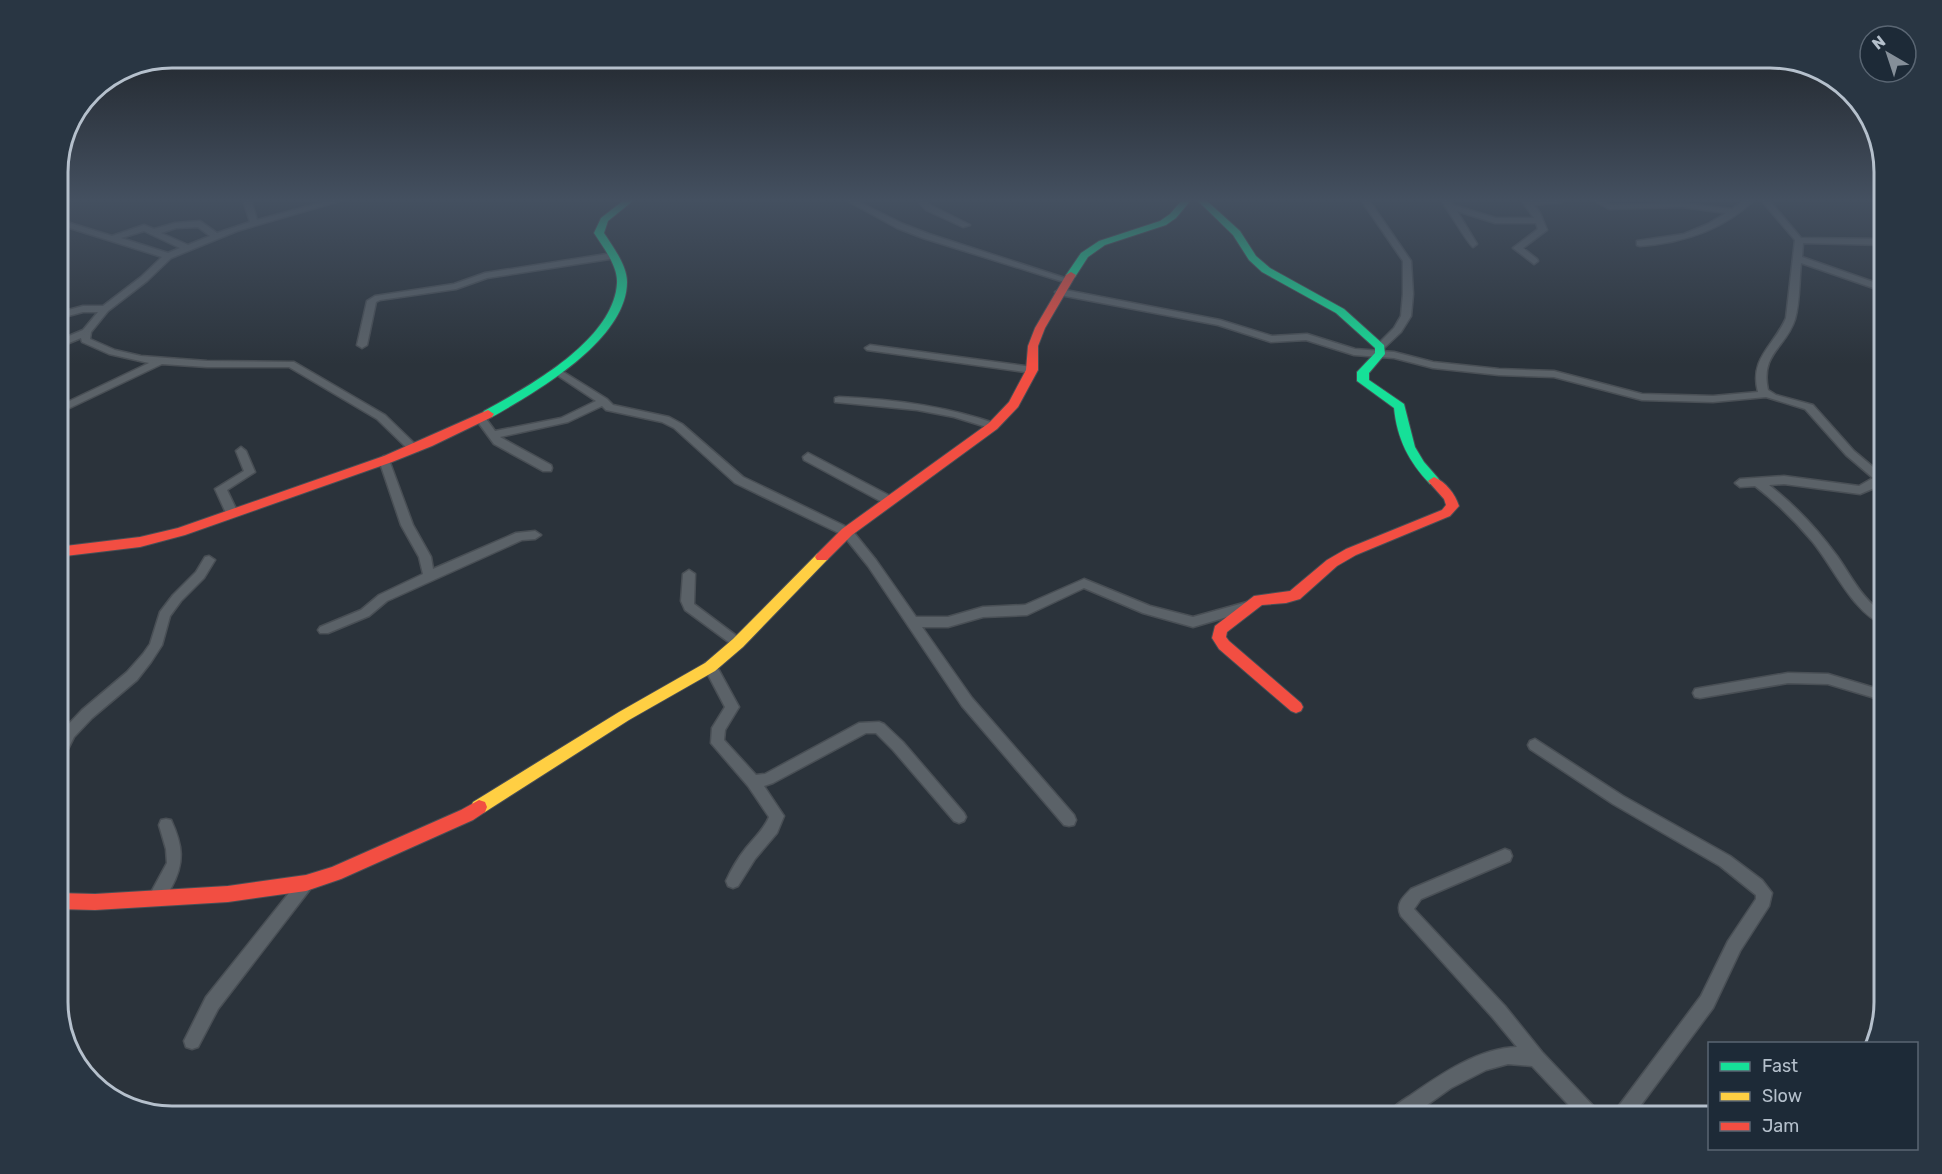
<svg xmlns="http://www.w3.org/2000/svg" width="1942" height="1174" font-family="Rubik,sans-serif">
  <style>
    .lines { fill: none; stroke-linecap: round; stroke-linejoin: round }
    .street-casing { stroke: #494f55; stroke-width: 3 }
    .fast-casing { stroke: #494f55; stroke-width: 2 }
    .slow-casing { stroke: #494f55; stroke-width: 2 }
    .jam-casing { stroke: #494f55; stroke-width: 2 }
    .street { fill: #5b6268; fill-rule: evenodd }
    .fast { fill: #16e098; fill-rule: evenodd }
    .slow { fill: #ffcf43; fill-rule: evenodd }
    .jam { fill: #f24e42; fill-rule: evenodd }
    .rim { fill: none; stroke: #b5c0cc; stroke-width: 3 }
  </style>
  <rect width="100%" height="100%" fill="#2b333b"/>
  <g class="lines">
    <defs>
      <g id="street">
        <path d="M243 200H251L257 220 331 200H343L237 231 171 258 147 281 108 311 91 332 90 339 115 350 141 356 207 361 294 362 385 415 418 447 419 449 418 451H410L377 419 289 367H207L162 364 57 414V407L149 363 109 354 82 342 81 338 57 348V341L83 330 98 312H83L57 319V313L83 306H103L141 277 162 257 57 224V219L112 236 144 225 154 229 175 223 200 221 217 233 250 222ZM198 227 210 236 188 245 161 233 176 228ZM144 231 180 248 168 253 121 238Z"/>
        <path d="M846 200H855L903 224 929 234 1071 280 1067 283 1064 282 923 238 897 228Z"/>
        <path d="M920 200H928V203L932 206 970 225 963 227 926 210 920 204Z"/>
        <path d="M1361 200H1369L1411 261 1413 294 1411 316 1401 332 1383 349 1380 350 1375 347 1394 328 1401 316 1403 294V261Z"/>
        <path d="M1441 200H1449L1453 205 1496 218H1534L1521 200H1565L1561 202 1534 205 1540 213 1547 230 1523 248 1537 259 1538 261 1534 264 1513 248 1538 229 1536 223H1495L1457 211 1477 244 1473 247C1468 244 1447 208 1441 200Z"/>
        <path d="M1593 200H1602L1611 205 1682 203 1732 209 1745 200H1754C1723 230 1682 243 1640 246L1637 245V241L1684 234 1708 224 1726 213 1682 207 1609 209Z"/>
        <path d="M1761 200H1769L1801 238 1885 239V245L1803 243 1802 257 1885 286V292L1801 263C1799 281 1800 302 1795 319 1786 348 1760 353 1768 390L1776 395 1813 405 1854 451 1879 472 1885 467V478L1879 486 1860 494 1784 484 1769 485C1795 505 1818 530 1837 556 1852 577 1862 600 1885 614V625C1854 615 1833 566 1812 541 1795 521 1776 502 1755 486L1740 487 1735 483 1740 479 1784 476 1859 486 1873 478 1846 455 1805 409 1766 397 1713 402 1642 400 1554 377 1499 375 1433 368 1394 358 1354 355 1306 340 1271 342 1218 325 1060 295 1055 292 1060 289 1220 320 1272 336 1307 334 1355 349 1394 352 1433 362 1499 369 1554 371 1642 394 1713 396 1758 392C1749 358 1774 346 1786 318L1795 240Z"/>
        <path d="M613 253 617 256 616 258 487 278 456 289 380 300 376 302 367 345 362 348 357 345 367 301 375 296 454 284 485 273Z"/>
        <path d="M870 345 1032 367 1037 370 1032 373 867 350 865 348Z"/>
        <path d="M557 368 607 399 613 405 669 417 682 424 743 477 851 529 876 560 916 617H948L983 607 1025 605 1084 579 1150 606 1193 617 1247 602 1251 604 1253 607 1251 610 1193 627 1143 613 1084 588 1027 615 983 617 948 627H922L972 698 1074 815 1076 820 1074 825 1069 826 1064 825 962 706 868 566 843 535 735 483 674 428 662 422 606 410 602 406 568 422 500 437 551 465 552 468 551 471H543L494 444 475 418 476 416H484L495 431 561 418 596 401 554 373V369Z"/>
        <path d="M839 397C893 399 945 406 997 424L998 426 993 429 954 417 917 410 835 402V398Z"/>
        <path d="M241 447 246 451 255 472 227 490 238 513 232 517 226 513 215 489 244 471 236 451Z"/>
        <path d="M808 453 892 497 894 500 892 503H884L804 460 803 457Z"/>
        <path d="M384 456 389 460 413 525 431 557 433 569 516 533 535 531 541 535 535 539 522 540 387 601 369 616 328 633H320L318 630 320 627 361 610 379 595 423 574 419 557 401 525 379 460Z"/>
        <path d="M209 556 215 560 204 578 181 601 170 616 162 645 151 662 137 680 92 718 74 737 62 761 57 763V743L64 729 82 710 127 672 143 654 150 644 160 612 173 595 196 572 205 557Z"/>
        <path d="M689 570 695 574 694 604 742 640 744 643 742 646H734L685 610 681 601 683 574Z"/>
        <path d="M710 662 715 663 739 707 725 730 724 740 756 775 765 774 859 723 879 722 884 724 903 742 964 813 966 817 964 821 959 823 954 821 893 750 876 733H866L773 783 764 786 784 816 777 833 755 859 738 886 733 888 728 886 726 881C731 870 738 858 746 848 754 838 764 829 769 817L748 786 711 743 712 728 725 707 704 667 705 663Z"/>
        <path d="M1788 673 1828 674 1885 691V701L1828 684 1788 683 1700 698 1695 697 1693 693 1695 689 1700 688Z"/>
        <path d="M1535 739 1623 796 1730 856 1762 880 1772 893 1769 906 1740 951 1713 1008 1632 1117H1612L1615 1111 1701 996 1728 941 1756 899V895L1720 866 1613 804 1530 749 1528 745 1530 741Z"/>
        <path d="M166 819 171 820C183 846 185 863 171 888 167 895 164 902 156 905L151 903 148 898 167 863 166 849 159 825 161 820Z"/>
        <path d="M1505 849 1510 851 1512 856 1510 861 1421 899 1414 909 1505 1006 1542 1052 1598 1111 1601 1117H1580L1532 1066 1508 1064 1486 1070 1451 1088 1410 1117H1387C1391 1107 1402 1101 1411 1095 1441 1074 1479 1048 1517 1047L1493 1018 1401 916C1395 904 1403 897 1411 889Z"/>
        <path d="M306 876 311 878 313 883 311 888 218 1009 198 1047 192 1049 186 1047 184 1041 206 997 301 878Z"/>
      </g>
      <g id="fast">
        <path d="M624 200H634L608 221 604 233C613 247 627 265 627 282 627 340 536 392 492 417H484L482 414 484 411C528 387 614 340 617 283 618 266 603 247 594 233L601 218Z"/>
        <path d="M1182 200H1191L1176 218 1166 225 1105 245 1088 257 1075 277 1071 278 1066 275 1081 253 1099 241 1160 221 1170 214Z"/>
        <path d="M1197 200H1206L1240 231 1256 256 1270 268 1344 309 1384 345 1385 354 1369 373V380L1404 404 1415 447 1424 462 1438 478 1440 481 1438 484H1430C1409 462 1397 439 1394 408L1357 381V372L1375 353V348L1336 313 1262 272 1249 260 1233 235Z"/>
      </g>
      <path id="slow" d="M822 552 827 554 829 557 827 560 743 647 715 671 629 720 485 812 479 814 473 812 471 807 473 802 619 712 705 663 733 639 817 554Z"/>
      <g id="jam">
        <path d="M1071 272 1076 275 1045 328 1038 346V370L1018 407 997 429 852 535 827 560H817L815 557 817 554 842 529 989 423 1009 402 1026 370 1028 346 1035 328 1066 275Z"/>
        <path d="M488 410 494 414 492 417 432 446 392 462 185 535 140 547 57 557V547L140 537 178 528 384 456Z"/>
        <path d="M1434 477C1446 482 1455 494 1459 506L1450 516 1356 555 1337 566 1300 599 1286 603 1262 605 1227 632 1226 637 1229 641 1301 703 1303 707 1301 711 1296 713 1291 711 1219 649 1212 638 1215 626 1254 596 1290 591 1327 560 1346 549 1442 510 1446 505 1444 499 1428 481Z"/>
        <path d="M479 800 485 802 487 807 485 812 473 820 341 879 306 891 228 902 95 910 57 909V893L95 894 228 886 306 875 332 867 461 810Z"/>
      </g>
    </defs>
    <use href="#street" class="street-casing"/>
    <use href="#fast" class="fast-casing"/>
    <use href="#slow" class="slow-casing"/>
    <use href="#jam" class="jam-casing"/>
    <use href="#street" class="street"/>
    <use href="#fast" class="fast"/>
    <use href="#slow" class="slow"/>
    <use href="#jam" class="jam"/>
  </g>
  <linearGradient id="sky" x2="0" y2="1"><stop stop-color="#181c20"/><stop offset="0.55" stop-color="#445060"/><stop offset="1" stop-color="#445060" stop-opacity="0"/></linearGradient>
  <rect width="1942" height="364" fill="url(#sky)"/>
  <path d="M0 0H1942V1174H0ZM172 68H1770A104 104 0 0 1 1874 172V1002A104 104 0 0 1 1770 1106H172A104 104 0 0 1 68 1002V172A104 104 0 0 1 172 68Z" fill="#293643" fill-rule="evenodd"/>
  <path class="rim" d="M172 68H1770A104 104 0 0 1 1874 172V1002A104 104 0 0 1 1770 1106H172A104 104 0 0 1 68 1002V172A104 104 0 0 1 172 68Z"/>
  <rect x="1708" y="1042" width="210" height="108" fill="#1d2a37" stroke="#5a6673" stroke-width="1.5"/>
  <rect x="1720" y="1062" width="30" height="9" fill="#16e098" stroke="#5a6673" stroke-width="1.5"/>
  <text x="1762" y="1072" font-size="18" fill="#b5c0cc">Fast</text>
  <rect x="1720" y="1092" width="30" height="9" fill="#ffcf43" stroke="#5a6673" stroke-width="1.5"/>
  <text x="1762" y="1102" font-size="18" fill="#b5c0cc">Slow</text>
  <rect x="1720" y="1122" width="30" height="9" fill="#f24e42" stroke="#5a6673" stroke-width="1.5"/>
  <text x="1762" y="1132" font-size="18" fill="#b5c0cc">Jam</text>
  <g transform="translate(1888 54) rotate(321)"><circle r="28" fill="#1d2a37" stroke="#5a6673" stroke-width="1.5"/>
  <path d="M0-4.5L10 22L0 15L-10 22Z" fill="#858f99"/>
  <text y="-9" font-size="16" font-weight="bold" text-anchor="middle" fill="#b5c0cc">N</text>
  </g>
</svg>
